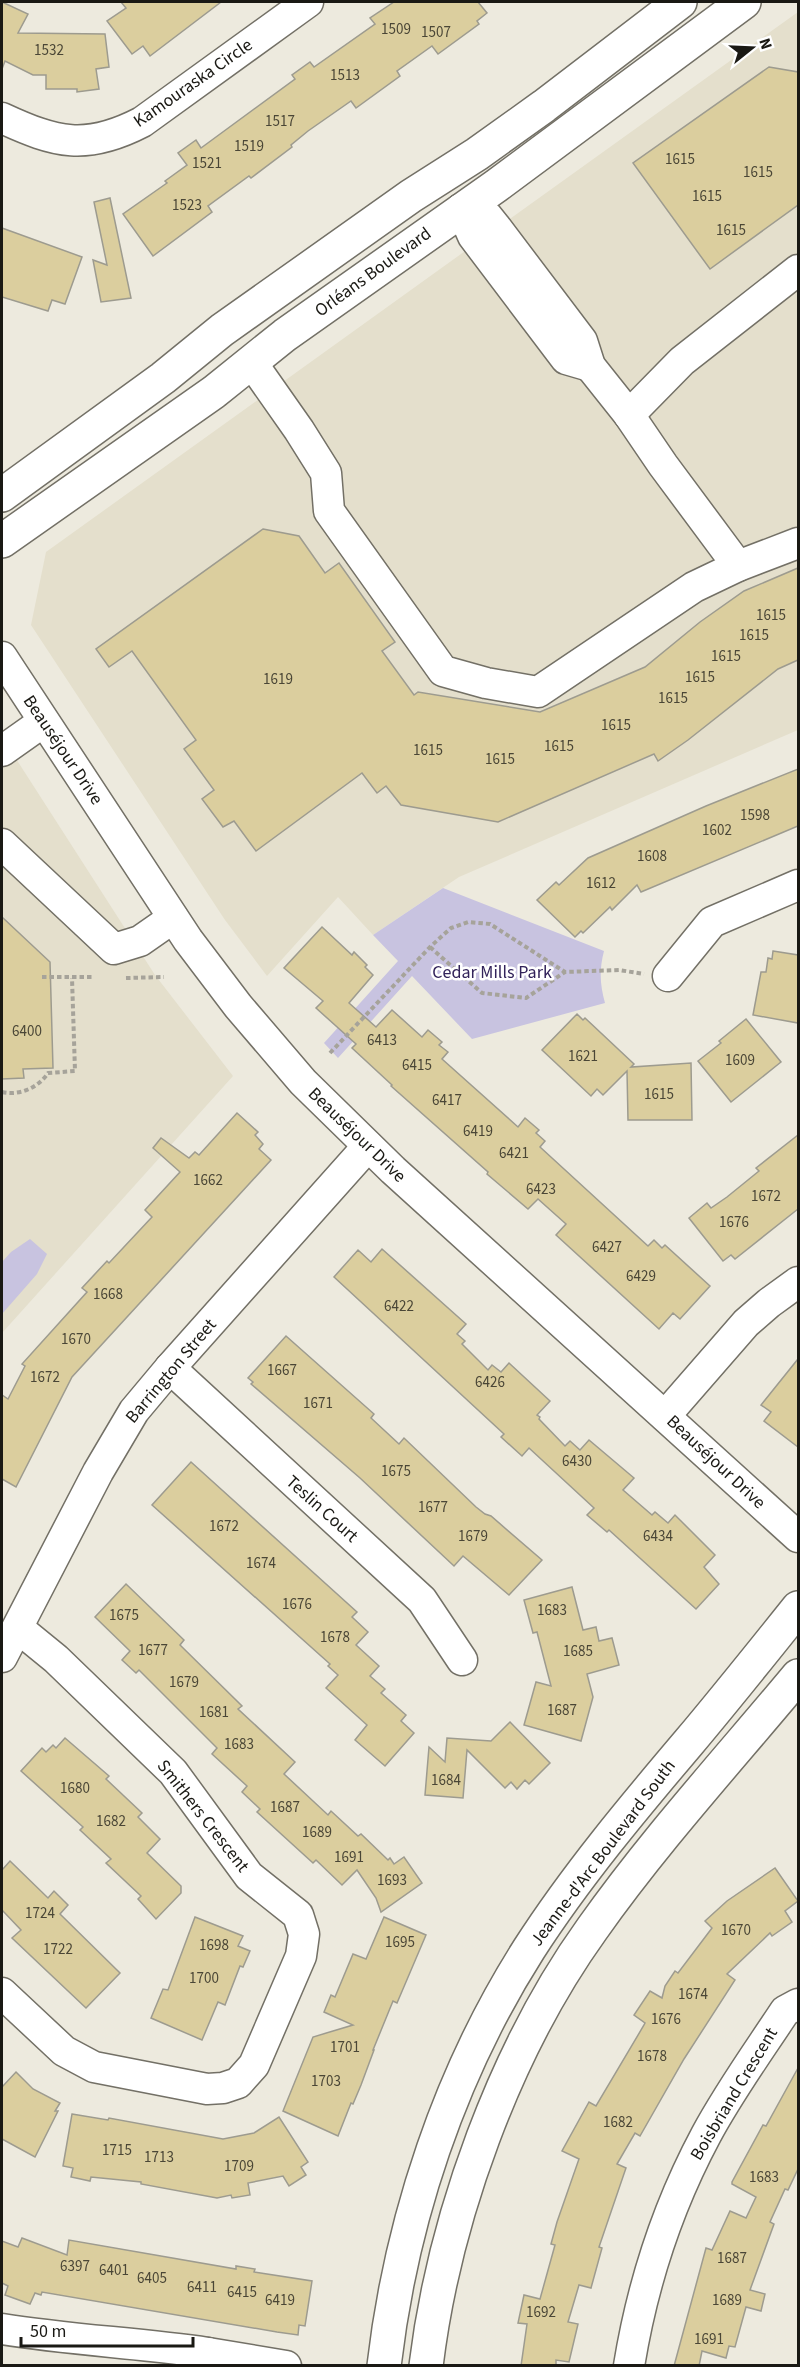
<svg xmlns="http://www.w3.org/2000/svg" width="800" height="2367" font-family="'Source Sans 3',sans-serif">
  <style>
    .built { fill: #e4dfcc }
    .green { fill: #c8c3e0 }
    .building { fill: #dbce9e; stroke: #9d9b8f; stroke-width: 1.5 }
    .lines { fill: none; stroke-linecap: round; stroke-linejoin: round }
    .minor-casing { stroke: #737066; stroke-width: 33 }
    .major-casing { stroke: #737066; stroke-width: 36 }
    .path { stroke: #a6a39a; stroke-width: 4; stroke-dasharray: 4.5 3; stroke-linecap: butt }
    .minor { stroke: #fff; stroke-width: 30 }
    .major { stroke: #fff; stroke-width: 33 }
    .labels { text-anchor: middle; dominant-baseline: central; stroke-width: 5; stroke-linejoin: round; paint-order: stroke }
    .number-label { font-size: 15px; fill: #4a4636 }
    .street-label { font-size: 18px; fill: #1a1914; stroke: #fff }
    .park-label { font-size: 18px; fill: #32235a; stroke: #fff }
  </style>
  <rect width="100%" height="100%" fill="#edeade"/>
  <g class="built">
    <path d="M798 12V730L459 877 373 935 338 897 267 976 225 920 31 625 46 552Z"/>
    <path d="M2 737 155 975 233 1076 2 1333Z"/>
  </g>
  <g class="green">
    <path d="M443 888 604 951C599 970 600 985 605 1003L472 1039 412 976 338 1058 324 1043 398 961 373 935Z"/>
    <path d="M30 1239 47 1254 37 1274 2 1314V1262L11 1252Z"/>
  </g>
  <g class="building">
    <path d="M2 2 28 14 18 33 105 34 109 67 96 69 99 89 77 92V89H46V75H33L5 61 2 69Z"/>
    <path d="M121 2H221L150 56 143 46 132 54 107 21 126 8Z"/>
    <path d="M394 2H478L487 13 477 21 479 24 438 54 432 46 397 71 400 76 356 108 351 101 308 131 291 145 292 147 251 178 249 176 208 206 212 212 153 256 123 214 167 183 165 181 187 165 178 153 196 140 201 148 295 79 292 75 310 62 314 67 375 24 370 18Z"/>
    <path d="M769 67 798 72V205L710 269 633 163Z"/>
    <path d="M110 198 131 298 101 302 93 260 107 265 94 202Z"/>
    <path d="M2 228 82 257 65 304 52 300 48 311 2 297Z"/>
    <path d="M263 529 299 536 325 573 339 563 395 642 382 651 414 695 418 692 540 712 645 667 700 622 744 591 798 568V660L778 669 688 740 658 761 654 754 498 822 401 805 386 786 377 793 362 773 256 851 234 821 223 827 202 799 214 790 184 749 196 740 132 651 109 667 96 649Z"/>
    <path d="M798 769V826L641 892 637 885 612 910 610 907 583 933 581 931 575 937 537 900 556 882 559 885 588 858 706 806Z"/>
    <path d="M2 917 50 962 53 1068 23 1069 24 1078 2 1079Z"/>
    <path d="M322 927 352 955 354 952 367 965 365 967 373 975 349 1003 376 1027 392 1010 422 1037 428 1030 442 1042 439 1045 448 1052 442 1059 518 1127 525 1118 539 1130 536 1133 545 1141 540 1147 648 1246 654 1240 662 1248 665 1245 710 1286 680 1319 673 1313 659 1329 556 1235 566 1224 538 1199 528 1209 487 1174 488 1172 391 1086 392 1085 352 1048 356 1044 316 1008 323 1001 284 968Z"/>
    <path d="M773 951 798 955V1023L753 1015 761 972H766L768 958 772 959Z"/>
    <path d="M577 1014 583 1020 585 1018 634 1064 631 1067 691 1063 692 1120H628L627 1071 603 1095 597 1089 591 1096 542 1050Z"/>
    <path d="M746 1019 781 1062 731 1102 698 1061 721 1043 719 1041Z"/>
    <path d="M237 1113 258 1132 255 1135 263 1144 259 1149 271 1160 72 1377 16 1487 2 1479V1395L8 1399 25 1366 22 1364 87 1292 82 1288 107 1261 109 1263 152 1217 145 1210 180 1172 153 1148 161 1138 189 1158 195 1152 199 1155Z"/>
    <path d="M798 1135V1209L735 1259 731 1255 723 1261 689 1218 707 1203 711 1208 727 1197 759 1171 756 1168Z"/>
    <path d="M382 1249 466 1324 457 1334 465 1341 462 1344 488 1370 492 1365 501 1372 509 1363 550 1401 537 1415 540 1417 539 1419 565 1446 570 1441 580 1450 589 1440 634 1478 623 1490 652 1515 655 1512 668 1523 675 1515 715 1555 704 1567 719 1584 696 1609 609 1530 607 1532 587 1515 594 1508 529 1448 522 1456 501 1437 504 1434 334 1277 358 1250 371 1262Z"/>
    <path d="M286 1336 374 1414 371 1418 399 1444 404 1438 476 1507 485 1514 491 1516 542 1560 509 1595 463 1556 454 1566 360 1478 251 1384 253 1382 248 1378Z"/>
    <path d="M798 1359V1447L764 1421 771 1412 761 1405Z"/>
    <path d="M191 1462 357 1612 352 1617 368 1632 356 1645 379 1666 370 1676 385 1689 381 1693 406 1715 401 1721 414 1733 385 1766 355 1740 367 1725 326 1688 338 1675 328 1666 330 1664 152 1505Z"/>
    <path d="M126 1584 184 1640 180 1645 242 1706 238 1709 295 1762 284 1774 328 1815 331 1811 358 1836 361 1834 388 1860 390 1858 394 1864 404 1857 422 1883 381 1912 376 1898 357 1870 342 1885 316 1860 313 1863 257 1812 260 1809 242 1792 247 1786 212 1754 217 1748 139 1670 136 1673 122 1660 130 1651 95 1617Z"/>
    <path d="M572 1587 583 1630 596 1627 599 1641 612 1638 619 1665 587 1674 593 1697 581 1741 524 1725 536 1682 551 1686 537 1632 533 1633 524 1600Z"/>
    <path d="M510 1722 550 1763 529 1784 525 1780 517 1789 511 1782 505 1788 467 1750 463 1798 425 1795 429 1747 445 1762 447 1738 491 1741Z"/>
    <path d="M65 1738 109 1776 106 1779 142 1813 138 1817 160 1839 147 1853 181 1886V1893L156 1919 138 1899 141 1896 106 1863 111 1859 80 1830 83 1827 21 1771 42 1748 46 1752 53 1745 56 1748Z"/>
    <path d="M10 1861 48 1898 54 1891 68 1905 60 1914 120 1973 86 2008 12 1938 21 1930 2 1910V1870Z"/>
    <path d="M775 1868 798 1901 785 1911 792 1922 772 1936 770 1933 727 1974 735 1980 684 2059 640 2136 635 2133 617 2164 626 2168 599 2247 602 2248 591 2288 579 2285 568 2322 578 2324 569 2362 556 2360V2366H521L527 2324 518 2323 524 2295 540 2299 555 2245 551 2244 557 2222 579 2159 562 2151 589 2102 596 2106 644 2025 645 2023 634 2015 650 1991 662 1998 665 1986 675 1971 678 1973 712 1928 705 1921 727 1901Z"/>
    <path d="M195 1917 243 1936 238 1946 250 1951 243 1967 240 1966 225 2005 218 2002 202 2040 151 2018 163 1989 168 1990Z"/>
    <path d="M384 1917 426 1935 397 2003 393 2001 373 2050H374L361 2085 353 2104 351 2103 338 2136 283 2111 313 2037 353 2025 324 2012 331 1995 335 1997 353 1954 366 1959Z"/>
    <path d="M798 2068V2169L788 2190 785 2189 770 2222 774 2224 750 2290 765 2294 761 2311 746 2307 735 2347 729 2346 726 2358 702 2351 699 2366H674L706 2248 712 2250 730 2211 746 2218 756 2197 732 2184V2182L763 2125 766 2126Z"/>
    <path d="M16 2072 33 2089 60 2103 55 2111H58L35 2157 2 2139V2087Z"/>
    <path d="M72 2114 108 2120 109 2118 223 2139 254 2133 279 2117 308 2162 301 2167 306 2175 289 2186 283 2176 248 2183 250 2195 232 2198 231 2195 217 2198 141 2184V2182L91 2177 90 2181 71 2177 73 2168 63 2166Z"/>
    <path d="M22 2238 67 2255 69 2240 236 2269V2266L255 2269 254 2272 312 2281 305 2326 299 2325 298 2335 277 2332 42 2292 41 2295 35 2293 30 2304 5 2295 8 2286 2 2283V2241L18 2247Z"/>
  </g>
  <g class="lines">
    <defs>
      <g id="minor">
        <path d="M2 118C56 143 86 151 142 122L308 2"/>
        <path d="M461 209 487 216 495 226 582 341 590 366 629 415 663 465 738 566"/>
        <path d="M461 209 473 236 566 359 590 366"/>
        <path d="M252 363 299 430 326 473 329 511 443 671 486 683 538 692 694 587 738 566 798 543"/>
        <path d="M629 415 682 361 798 270"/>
        <path d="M2 657 188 940 238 1006 303 1082 393 1170 798 1537"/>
        <path d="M2 751 43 722"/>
        <path d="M2 844 114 949 140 941 173 918"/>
        <path d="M668 976 712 922 798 885"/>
        <path d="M170 1368 422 1600 462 1660"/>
        <path d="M665 1416 746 1323 769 1303 798 1282"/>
        <path d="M2 1657 98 1472 134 1411 170 1368 368 1146"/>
        <path d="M2 1993 64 2051 94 2067 207 2089 223 2088 238 2083 254 2065 301 1956 304 1934 298 1915 249 1876 173 1772 56 1659 18 1628"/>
        <path d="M2 2329C70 2340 140 2343 208 2353V2366"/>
        <path d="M208 2353 286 2366"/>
        <path d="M629 2366C642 2286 668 2206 706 2135 729 2092 758 2052 785 2011L798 2004"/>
      </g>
      <g id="major">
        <path d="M2 495 163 378 222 330 411 196 477 154 544 106 680 2"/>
        <path d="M2 541 214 392 285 335 496 186 744 2"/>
        <path d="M384 2366C401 2220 450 2073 529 1949 576 1876 633 1808 689 1742 726 1698 762 1653 798 1608"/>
        <path d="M426 2366C444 2218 505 2050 592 1929 655 1840 729 1759 798 1676"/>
      </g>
    </defs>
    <use href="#minor" class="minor-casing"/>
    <use href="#major" class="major-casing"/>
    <g class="path">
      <path d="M430 947 482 993 526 998 565 972"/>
      <path d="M42 977H93"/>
      <path d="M126 978 164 977"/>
      <path d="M330 1053 430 947 451 928 468 922 490 924 565 972 619 970 644 974"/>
      <path d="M2 1092C19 1096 38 1088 48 1073L75 1071 72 978"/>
    </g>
    <use href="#minor" class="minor"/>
    <use href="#major" class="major"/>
  </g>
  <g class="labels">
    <g class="number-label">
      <text x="396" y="29">1509</text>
      <text x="436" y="32">1507</text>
      <text x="49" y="50">1532</text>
      <text x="345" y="75">1513</text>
      <text x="280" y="121">1517</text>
      <text x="249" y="146">1519</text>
      <text x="680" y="159">1615</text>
      <text x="207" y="163">1521</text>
      <text x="758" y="172">1615</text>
      <text x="707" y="196">1615</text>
      <text x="187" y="205">1523</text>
      <text x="731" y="230">1615</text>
      <text x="771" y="615">1615</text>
      <text x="754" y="635">1615</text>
      <text x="726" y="656">1615</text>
      <text x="700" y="677">1615</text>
      <text x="278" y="679">1619</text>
      <text x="673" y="698">1615</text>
      <text x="616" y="725">1615</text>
      <text x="559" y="746">1615</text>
      <text x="428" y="750">1615</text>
      <text x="500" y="759">1615</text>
      <text x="755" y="815">1598</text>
      <text x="717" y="830">1602</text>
      <text x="652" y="856">1608</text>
      <text x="601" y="883">1612</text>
      <text x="27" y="1031">6400</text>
      <text x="382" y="1040">6413</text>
      <text x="583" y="1056">1621</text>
      <text x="740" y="1060">1609</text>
      <text x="417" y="1065">6415</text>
      <text x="659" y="1094">1615</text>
      <text x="447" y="1100">6417</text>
      <text x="478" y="1131">6419</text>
      <text x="514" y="1153">6421</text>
      <text x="208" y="1180">1662</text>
      <text x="541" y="1189">6423</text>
      <text x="766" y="1196">1672</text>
      <text x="734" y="1222">1676</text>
      <text x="607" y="1247">6427</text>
      <text x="641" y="1276">6429</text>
      <text x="108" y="1294">1668</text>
      <text x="399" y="1306">6422</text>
      <text x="76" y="1339">1670</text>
      <text x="282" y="1370">1667</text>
      <text x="45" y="1377">1672</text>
      <text x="490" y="1382">6426</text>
      <text x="318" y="1403">1671</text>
      <text x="577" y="1461">6430</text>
      <text x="396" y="1471">1675</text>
      <text x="433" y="1507">1677</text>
      <text x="224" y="1526">1672</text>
      <text x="473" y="1536">1679</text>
      <text x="658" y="1536">6434</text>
      <text x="261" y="1563">1674</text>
      <text x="297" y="1604">1676</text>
      <text x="552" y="1610">1683</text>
      <text x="124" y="1615">1675</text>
      <text x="335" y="1637">1678</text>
      <text x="153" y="1650">1677</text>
      <text x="578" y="1651">1685</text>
      <text x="184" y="1682">1679</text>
      <text x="562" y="1710">1687</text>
      <text x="214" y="1712">1681</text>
      <text x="239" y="1744">1683</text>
      <text x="446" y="1780">1684</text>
      <text x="75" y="1788">1680</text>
      <text x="285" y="1807">1687</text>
      <text x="111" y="1821">1682</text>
      <text x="317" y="1832">1689</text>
      <text x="349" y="1857">1691</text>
      <text x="392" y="1880">1693</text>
      <text x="40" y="1913">1724</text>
      <text x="736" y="1930">1670</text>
      <text x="400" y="1942">1695</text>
      <text x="214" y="1945">1698</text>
      <text x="58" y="1949">1722</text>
      <text x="204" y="1978">1700</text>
      <text x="693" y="1994">1674</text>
      <text x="666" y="2019">1676</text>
      <text x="345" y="2047">1701</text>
      <text x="652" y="2056">1678</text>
      <text x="326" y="2081">1703</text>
      <text x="618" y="2122">1682</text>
      <text x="117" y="2150">1715</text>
      <text x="159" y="2157">1713</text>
      <text x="239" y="2166">1709</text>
      <text x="764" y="2177">1683</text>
      <text x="732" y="2258">1687</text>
      <text x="75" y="2266">6397</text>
      <text x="114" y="2270">6401</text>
      <text x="152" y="2278">6405</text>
      <text x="202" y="2287">6411</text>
      <text x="242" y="2292">6415</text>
      <text x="280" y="2300">6419</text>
      <text x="727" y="2300">1689</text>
      <text x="541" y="2312">1692</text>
      <text x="709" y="2339">1691</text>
    </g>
    <g class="street-label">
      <text transform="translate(193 83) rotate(-35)">Kamouraska Circle</text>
      <text transform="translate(373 272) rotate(-36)">Orléans Boulevard</text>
      <text transform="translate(63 750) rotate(56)">Beauséjour Drive</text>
      <text transform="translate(357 1135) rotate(44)">Beauséjour Drive</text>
      <text transform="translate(171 1371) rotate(-50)">Barrington Street</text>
      <text transform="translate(716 1462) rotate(43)">Beauséjour Drive</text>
      <text transform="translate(322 1509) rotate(42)">Teslin Court</text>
      <text transform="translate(203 1816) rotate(52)">Smithers Crescent</text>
      <text transform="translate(603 1853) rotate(-53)">Jeanne-d'Arc Boulevard South</text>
      <text transform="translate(734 2094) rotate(-59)">Boisbriand Crescent</text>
    </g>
    <g class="park-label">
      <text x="492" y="972">Cedar Mills Park</text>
    </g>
  </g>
  <rect width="800" height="2367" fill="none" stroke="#1a1914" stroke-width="6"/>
  <g transform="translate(752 48) rotate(72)" stroke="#ffffff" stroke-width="4.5" paint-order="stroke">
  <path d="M0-4.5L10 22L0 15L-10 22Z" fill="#1a1914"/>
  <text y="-9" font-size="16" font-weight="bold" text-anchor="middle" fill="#1a1914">N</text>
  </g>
  <path d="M21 2337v9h172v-9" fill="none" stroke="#1a1914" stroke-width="3"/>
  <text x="30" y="2337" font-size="18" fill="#1a1914" stroke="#ffffff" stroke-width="4.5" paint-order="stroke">50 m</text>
</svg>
